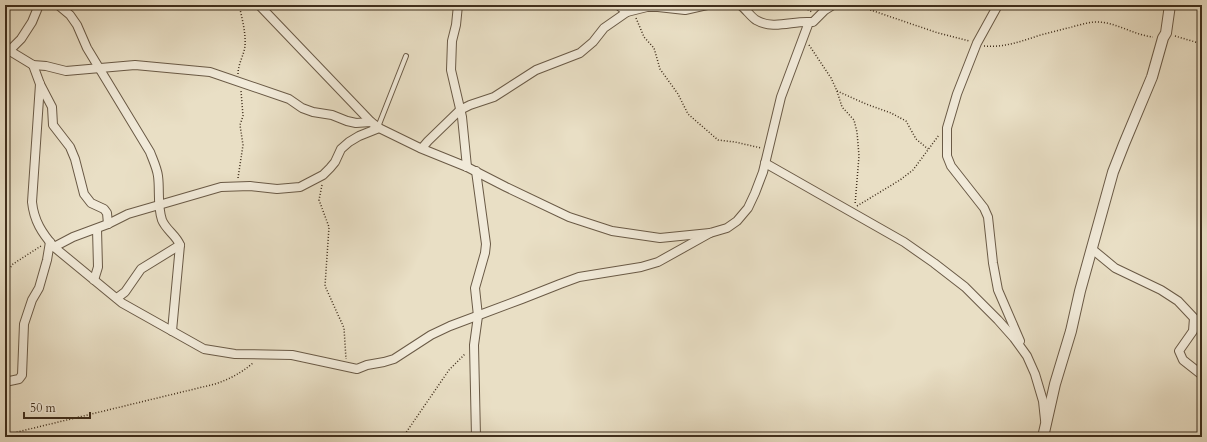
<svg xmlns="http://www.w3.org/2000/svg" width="1207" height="442" font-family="Cardo,serif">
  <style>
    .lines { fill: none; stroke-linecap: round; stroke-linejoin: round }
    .service-casing { stroke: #6a5a46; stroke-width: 6 }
    .minor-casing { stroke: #6a5a46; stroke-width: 10 }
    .tertiary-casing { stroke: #6a5a46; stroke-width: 12 }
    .path { stroke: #3f2e1c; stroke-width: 1.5; stroke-dasharray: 1 2; stroke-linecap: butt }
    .service { stroke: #f1ead9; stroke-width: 4 }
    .minor { stroke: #f1ead9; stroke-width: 8 }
    .tertiary { stroke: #f1ead9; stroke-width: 10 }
  </style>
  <rect width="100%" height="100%" fill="#e9dfc5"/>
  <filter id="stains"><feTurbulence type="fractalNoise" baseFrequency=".005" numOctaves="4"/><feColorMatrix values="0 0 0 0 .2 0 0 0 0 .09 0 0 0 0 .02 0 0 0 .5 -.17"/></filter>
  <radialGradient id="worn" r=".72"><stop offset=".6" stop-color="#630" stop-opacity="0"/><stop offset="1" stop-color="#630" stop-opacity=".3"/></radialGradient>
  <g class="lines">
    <defs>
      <path id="service" d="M378 127 406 56"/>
      <g id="minor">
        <path d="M58 5 70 15 77 25 87 48 150 152C153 160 157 168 158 176 160 190 157 205 162 220 166 230 176 235 180 245L172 331"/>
        <path d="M259 5 371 122 379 128 420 148 467 167 506 187 569 217 612 231 660 238 710 233 727 228 737 221 748 208 755 193 763 172 781 97 809 22H813L825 10 833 5"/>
        <path d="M458 5 456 25 452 41 451 70 462 117 467 167"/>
        <path d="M618 5 627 12"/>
        <path d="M740 5C746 9 750 16 756 20 773 30 792 21 809 22"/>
        <path d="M998 5 977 43 957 94 947 128V156L951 166 984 208 988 217 993 263 998 290 1020 341"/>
        <path d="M5 48 33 65 46 66 66 71 135 65 210 72 289 99 302 108 313 112 332 115 347 121 356 123 371 122"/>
        <path d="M6 54 21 39 32 22 39 5"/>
        <path d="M33 65 40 84 52 107 53 125 70 147 75 159 84 194 91 203 104 209 107 213 108 224"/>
        <path d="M40 84 32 202C34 221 42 233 54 247L122 303 204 349 235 354 292 355 357 369 367 365 384 362 394 359 431 335 450 326 522 299 560 284 579 277 641 267 658 262 710 233"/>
        <path d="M422 148 428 141 460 110 470 105 494 97 536 70 580 53 593 42 604 28 627 12 647 7H658L685 10 707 5"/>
        <path d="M765 163 904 242 934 263 965 287 998 320 1014 338 1027 356 1035 374 1043 401 1045 420"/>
        <path d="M54 247 73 237 108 224 128 214 221 187 250 186 277 189 300 187 323 175 330 168 335 162 341 149 349 142 359 136 379 128"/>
        <path d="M1092 249 1115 268 1161 290 1178 301 1194 318 1193 331 1179 351 1183 360 1202 375"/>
        <path d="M94 280 98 267 97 229"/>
        <path d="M117 298 125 292 141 269 180 245"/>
        <path d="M5 382 19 379 22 375 24 324 32 300 39 288 47 260 50 242"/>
        <path d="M476 437 474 345 478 316 475 288 485 253 486 244 476 171"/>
      </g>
      <path id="tertiary" d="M1043 437 1055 384 1071 331 1080 291 1113 172 1124 144 1152 77 1163 38 1166 33 1170 5"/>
    </defs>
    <use href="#service" class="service-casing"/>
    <use href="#minor" class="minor-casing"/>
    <use href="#tertiary" class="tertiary-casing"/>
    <g class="path">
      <path d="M800 5 812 12"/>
      <path d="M856 5 938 33 969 41"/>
      <path d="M636 18 644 37 654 48 660 69 678 94 688 114 718 140 735 142 761 148"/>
      <path d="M1175 36 1202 44"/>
      <path d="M809 45 831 78 837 91 842 107 854 120 857 132 859 156 855 205"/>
      <path d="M984 46C1006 48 1024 40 1044 34 1052 32 1060 30 1068 28 1076 26 1085 23 1094 22 1115 21 1133 35 1153 37"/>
      <path d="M238 74C238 64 244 55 245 46 246 33 242 18 239 5"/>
      <path d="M837 91 866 104 891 113 906 121 916 139 928 149"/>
      <path d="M238 178 243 145 240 125 243 116 241 91"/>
      <path d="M322 185 319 200 329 227 325 286 344 328 346 359"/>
      <path d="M857 206 900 180 913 170 939 135"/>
      <path d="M5 274 13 264 41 246"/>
      <path d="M5 435 215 384C230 379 241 373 253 363"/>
      <path d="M403 437 449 370 465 354"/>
    </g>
    <use href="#service" class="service"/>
    <use href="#minor" class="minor"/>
    <use href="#tertiary" class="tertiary"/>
  </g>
  <rect width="1207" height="442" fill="none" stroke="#e9dfc5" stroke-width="20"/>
  <rect x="6" y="6" width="1195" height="430" fill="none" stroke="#3f2e1c" stroke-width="2"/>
  <rect x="10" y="10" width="1187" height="422" fill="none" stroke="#3f2e1c"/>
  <path d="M24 412v6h66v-6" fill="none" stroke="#3f2e1c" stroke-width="2"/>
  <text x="30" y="412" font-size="12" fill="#3f2e1c" stroke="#f1ead9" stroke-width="3" paint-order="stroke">50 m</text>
  <rect width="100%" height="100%" filter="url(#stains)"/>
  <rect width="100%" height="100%" fill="url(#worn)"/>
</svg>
